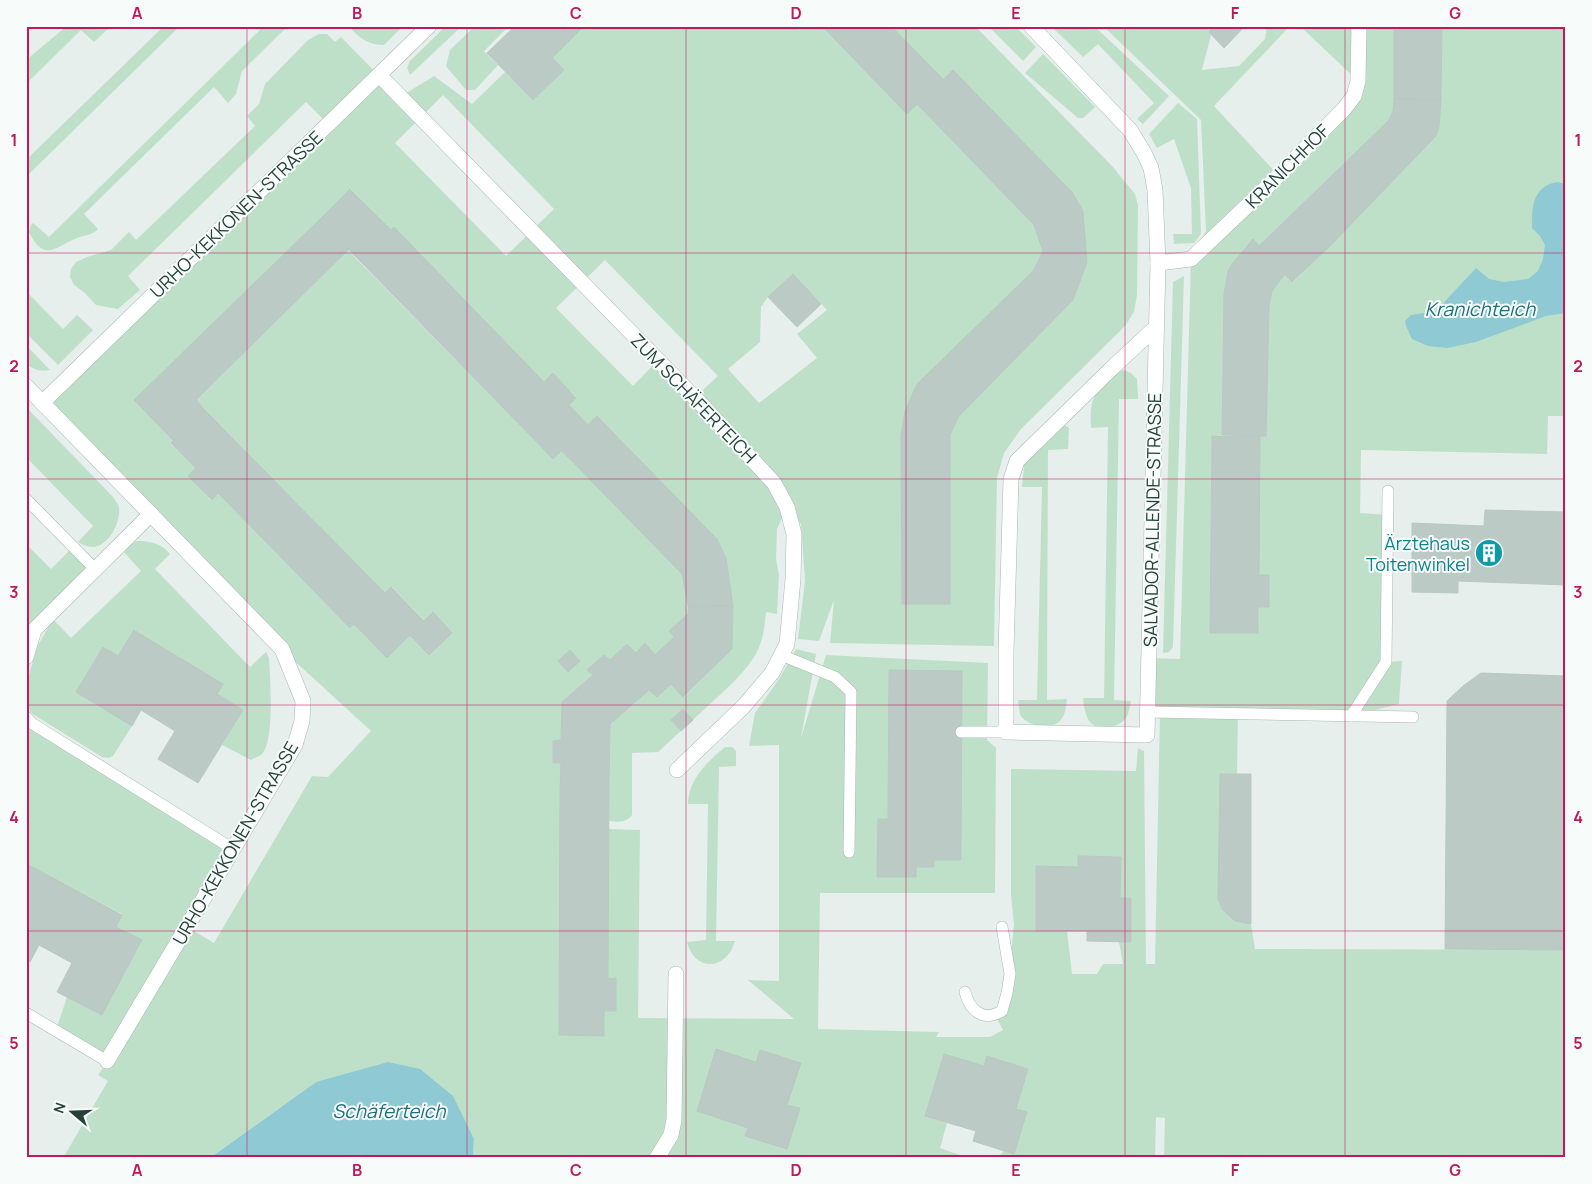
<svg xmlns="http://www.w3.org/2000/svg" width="1592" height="1184" font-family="Manrope,sans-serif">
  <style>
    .green { fill: #bfe0c8; fill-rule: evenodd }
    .water { fill: #8ec9d4 }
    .building { fill: #bbcac4; stroke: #b8c9c2 }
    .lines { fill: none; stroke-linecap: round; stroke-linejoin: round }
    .lane-casing { stroke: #a8b8b2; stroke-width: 12 }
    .street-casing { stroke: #a8b8b2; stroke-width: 16 }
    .lane { stroke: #fff; stroke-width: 11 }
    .street { stroke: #fff; stroke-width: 15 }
    .grid { fill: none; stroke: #c2185b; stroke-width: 1; stroke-opacity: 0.55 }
    .labels { text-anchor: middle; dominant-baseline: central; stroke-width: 4; stroke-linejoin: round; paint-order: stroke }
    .street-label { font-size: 18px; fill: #24423a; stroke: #f7fbf9 }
    .culture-label { font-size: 18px; fill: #0d838f; stroke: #f7fbf9; text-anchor: end }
    .water-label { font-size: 19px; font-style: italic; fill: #1c6f80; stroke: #f7fbf9 }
    .neatline { fill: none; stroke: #c2185b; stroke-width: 2 }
    .grid-label { font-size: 16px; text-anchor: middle; font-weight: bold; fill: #c2185b }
  </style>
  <rect width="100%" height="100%" fill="#e6efeb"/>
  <g class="green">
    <path d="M67 26H111L94 42 81 30 26 84V60Z"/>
    <path d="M164 26H180L26 177V160Z"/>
    <path d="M264 26H288L242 71 236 94 228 103 214 87 84 214 98 229C93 235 84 235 77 238 55 247 44 263 29 232L31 225 33 223 49 237Z"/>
    <path d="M354 26H403L384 45C370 45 361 39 352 30Z"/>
    <path d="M446 26H462L410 75 407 68 410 61Z"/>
    <path d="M475 26H509L484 51 498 65 475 90H466L446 66 450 50Z"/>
    <path d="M584 26H822L908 113 917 104 1034 225 1043 251 1033 271 917 384 905 411 901 435 902 604 950 603V435L959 416 1087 262 1083 211 1072 192 953 70 943 79 891 26H975L1112 166 1135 194 1138 205 1137 295 1134 312 1125 326 1021 429 1004 453 997 478 994 646 830 643 834 600 819 641 798 639 805 581 801 524 787 507 777 529 776 559 779 574 777 614 766 612C765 622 764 633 761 642 753 670 714 699 693 720L683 709 671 720 681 731 658 752 632 753V815C626 823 619 822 609 821L610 724 649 690 671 684 684 697 732 649 733 606 726 558 717 539 597 416 588 425 569 405 576 397 553 374 544 382 394 228 391 230 351 189 135 400 174 441 171 444 196 468 188 476 211 500 218 493 350 628 354 624 387 658 424 620 392 587 385 593 196 400 348 250 553 459 561 450 682 574 688 614 669 631 674 637 655 655 645 644 636 653 610 660 604 655 588 670 593 675 562 702 561 740 553 741V763H561L559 1035 603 1036 604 1011H616L615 978 608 979 609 829 640 830 638 1018 794 1019 748 980 779 981V745L749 746 755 713 779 679 796 649 816 654 801 738 826 655 988 663 987 740 996 748 995 893H820L818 1029 939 1032 936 1037H990L1003 1030 995 1015 1007 993 1014 925 1011 895V769L1136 771 1138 748 1144 751 1146 964H1155L1160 713 1148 712 1149 658 1180 659 1191 259 1206 231 1201 120 1103 26H1214L1209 32 1211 35 1202 70 1239 66 1265 39 1267 26H1290L1214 106 1279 176 1307 148 1358 81 1300 26H1341V28C1360 30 1376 26 1394 26V99L1393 112 1388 121 1259 246 1253 239 1232 264 1228 271 1224 294 1222 435 1212 436 1210 632 1258 633 1260 436 1269 306 1272 291 1285 274 1293 282 1328 248 1439 127 1441 100 1442 26H1566V416H1548L1547 454 1361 450 1360 513 1388 515 1386 662 1402 661 1399 704 1351 716 1238 714 1237 774 1223 910 1235 921 1251 924 1255 949 1566 950V1158H1164L1165 1118 1156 1117 1155 1158H999L1027 1112 1016 1109 1028 1069 987 1056 984 1066 925 1116 947 1123 940 1148 968 1158H473L474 1139 316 1082 210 1158H63L108 1081 98 1075 107 1062 56 1030 67 997 102 1015 142 941 116 927 122 914 29 865 26 870V717L233 849 187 927 214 943 312 776 328 777 371 731 275 643 42 403 328 124 306 102 128 276 140 290 118 309 96 305 85 293 74 285 70 277 71 269 76 262 87 257 111 250 129 232 136 240 255 126 247 116 259 104 265 84 308 40 319 34H327L335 42 341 37 400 97 434 76 472 104 505 72 533 100 564 70 552 58ZM443 95 554 209 506 256 395 143ZM605 260 718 376 695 397 658 360 633 386 556 308ZM793 274 827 310 797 334 817 358 759 403 728 369 760 342 761 307 768 297ZM1078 856 1121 857 1120 898 1131 899V942H1119L1123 964H1103L1097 974H1072L1067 931 1036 930V866L1078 867Z"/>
    <path d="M988 26H1015L1036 47 1023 61Z"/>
    <path d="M1057 26H1094L1169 96 1143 124 1137 119 1154 103 1098 44 1083 57 1054 29Z"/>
    <path d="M1043 54 1095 107 1083 118H1078L1025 73Z"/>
    <path d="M1178 103 1197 119 1201 234 1194 243 1174 244 1173 234H1192L1191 188 1174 139 1157 148 1149 134Z"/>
    <path d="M1184 276 1173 647 1169 652 1163 653 1173 282Z"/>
    <path d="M26 291 63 329 77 315 93 330 58 365 26 333Z"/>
    <path d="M26 345 50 370C41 372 33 370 26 363Z"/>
    <path d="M1123 370 1131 373 1137 379 1138 399H1119L1114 700 1131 701C1130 706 1129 712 1127 716 1122 727 1101 731 1092 724 1085 718 1084 706 1083 698H1104L1108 427 1091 428C1090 409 1090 397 1104 384 1110 377 1114 373 1123 370Z"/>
    <path d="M26 407 113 497C115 500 118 504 119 507 121 522 109 546 93 547 87 547 82 544 78 542L93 526 26 457Z"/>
    <path d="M1063 424 1069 428 1068 449 1048 450 1047 700 1067 699C1066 705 1066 713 1062 718 1055 731 1029 727 1021 716 1019 712 1019 705 1018 700H1037L1042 487H1022L1024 465 1058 427Z"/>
    <path d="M136 541C150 541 161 543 170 554L155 569 250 667 266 652 269 658C270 678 275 740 262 754 259 757 254 758 251 760L222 745 243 710 217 694 223 684 135 630 118 656 103 647 76 692 132 726 113 756 109 758 102 757 31 713 26 703 29 675 37 647 53 619 71 638 141 571 124 552 128 547Z"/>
    <path d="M26 544 51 569 73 547 95 569 49 614 26 657Z"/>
    <path d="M725 747H732L736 751V766L719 767 716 941H735C727 970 695 973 687 942L706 940 708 804H688C688 780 708 761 725 747Z"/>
  </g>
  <g class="water">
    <path d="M1557 182 1566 184V313L1546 316 1476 342 1447 348 1428 346 1412 339 1406 326 1405 321 1411 315 1436 311 1476 268 1489 279 1504 282 1528 279 1538 271 1543 259 1545 245 1540 236 1532 228C1532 207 1532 187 1557 182Z"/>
    <path d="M388 1062 420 1069 453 1096 474 1139 473 1158H210L316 1082Z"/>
  </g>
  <g class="building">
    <path d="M515 26H522L564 70 533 100 487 53Z"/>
    <path d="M522 26H584L552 58Z"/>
    <path d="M822 26H891L943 79 907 114Z"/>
    <path d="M1214 26H1245L1224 48 1209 32Z"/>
    <path d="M1394 26H1442L1441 100 1394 99Z"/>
    <path d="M953 70 1072 192 1083 211 1087 262 1073 300 959 416 950 435H901L905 411 917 384 1033 271 1043 251 1034 225 917 104Z"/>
    <path d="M1394 99 1441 100 1439 127 1436 136 1328 248 1292 282 1259 246 1388 121 1393 112Z"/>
    <path d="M350 189 391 230 360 261 319 220Z"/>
    <path d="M319 220 348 250 196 400 205 410 174 441 134 400Z"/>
    <path d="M394 227 544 382 553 373 576 398 569 405 588 425 553 459 360 261Z"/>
    <path d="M1253 239 1285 274 1272 291 1269 306 1266 436 1222 435 1224 294 1228 271 1232 264Z"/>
    <path d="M793 274 821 304 797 327 768 297Z"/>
    <path d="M205 410 385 593 391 587 424 621 387 658 354 624 350 628 218 493 212 500 188 476 196 468 171 443Z"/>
    <path d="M597 416 717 539 726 558 733 606 688 607 682 574 561 450Z"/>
    <path d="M901 435H950V604H902Z"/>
    <path d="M1212 436H1260L1259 575H1269V607H1258V633H1210Z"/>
    <path d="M1485 510 1566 512V585L1458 581V593L1412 592V523L1484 526Z"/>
    <path d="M733 606 732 649 683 697 671 684 657 697 649 690 610 724 609 792H560L561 763H553V741L561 740 562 702 593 675 587 670 604 655 610 660 627 644 636 653 645 643 655 655 674 637 669 631 688 614V607Z"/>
    <path d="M433 612 452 633 429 655 410 635Z"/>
    <path d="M134 630 223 684 217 694 243 710 198 783 158 759 175 731 141 710 132 726 76 692 103 647 118 656Z"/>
    <path d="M570 650 580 661 568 672 558 661Z"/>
    <path d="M889 670 962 671 961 860H934V867H916V877H877L878 819H888Z"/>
    <path d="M1481 673 1566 676V950L1445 949 1447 701 1463 686Z"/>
    <path d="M683 709 693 720 681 731 671 720Z"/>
    <path d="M1220 774H1251V924L1235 921 1223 910 1218 899Z"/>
    <path d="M560 792H609L608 979 616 978V1011H604V1036L559 1035Z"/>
    <path d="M1078 856 1121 857 1120 898H1131V942L1087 941V931H1036V866L1078 867Z"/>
    <path d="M29 865 122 915 116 927 142 940 102 1015 57 992 72 963 39 945 30 962 26 959V870Z"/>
    <path d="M716 1049 756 1062 760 1050 801 1063 787 1105 800 1108 787 1149 745 1136 748 1128 697 1111Z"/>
    <path d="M944 1054 984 1066 987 1056 1028 1069 1016 1109 1027 1112 1014 1154 973 1141 976 1131 925 1116Z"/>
  </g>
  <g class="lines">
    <defs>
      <g id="lane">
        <path d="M26 499 95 569"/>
        <path d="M781 655 835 677 851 692 849 852"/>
        <path d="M1148 712 1413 717"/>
        <path d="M1351 716 1386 662 1388 491"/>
        <path d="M26 717 33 724 233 849"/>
        <path d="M961 732H1006"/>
        <path d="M965 992C970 1011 983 1022 1002 1011L1007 993 1010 974 1002 927"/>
        <path d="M26 1013 107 1061"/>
      </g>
      <g id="street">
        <path d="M1031 26 1130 130 1144 153 1151 168 1155 190 1158 263 1147 735 1006 732V652L1011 479 1017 461 1111 369 1156 327"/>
        <path d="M379 75 701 404 774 483 787 507 794 534 793 579 787 644 772 673 743 707 677 770"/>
        <path d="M1158 263 1191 259 1268 186 1344 109 1354 96 1358 81 1359 26"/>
        <path d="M26 386 282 649 303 701 302 721 295 745 107 1061"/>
        <path d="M42 403 429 26"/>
        <path d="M26 657 34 630 151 514"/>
        <path d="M657 1158 671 1135 674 1120 676 974"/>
      </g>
    </defs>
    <use href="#lane" class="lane-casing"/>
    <use href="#street" class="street-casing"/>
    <use href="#lane" class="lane"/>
    <use href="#street" class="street"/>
  </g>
  <path class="grid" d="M247 26V1158M467 26V1158M686 26V1158M906 26V1158M1125 26V1158M1345 26V1158M26 253H1566M26 479H1566M26 705H1566M26 931H1566"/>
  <defs>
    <symbol id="building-disc" viewBox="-11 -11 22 22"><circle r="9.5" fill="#0f9aa8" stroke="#f7fbf9"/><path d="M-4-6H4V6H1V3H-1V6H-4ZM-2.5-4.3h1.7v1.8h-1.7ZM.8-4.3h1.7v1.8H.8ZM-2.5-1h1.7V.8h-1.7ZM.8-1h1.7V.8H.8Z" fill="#fff"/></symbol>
  </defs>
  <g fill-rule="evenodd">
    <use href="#building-disc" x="1473" y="537" width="32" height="32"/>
  </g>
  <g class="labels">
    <g class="street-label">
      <text transform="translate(1287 166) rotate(-45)">KRANICHHOF</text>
      <text transform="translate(236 214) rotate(-44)">URHO-KEKKONEN-STRASSE</text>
      <text transform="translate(694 398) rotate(46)">ZUM SCHÄFERTEICH</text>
      <text transform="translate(1152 520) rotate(-89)">SALVADOR-ALLENDE-STRASSE</text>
      <text transform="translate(235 843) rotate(-60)">URHO-KEKKONEN-STRASSE</text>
    </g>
    <g class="culture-label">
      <text x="1470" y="543">Ärztehaus<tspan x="1470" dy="21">Toitenwinkel</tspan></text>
    </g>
    <g class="water-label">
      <text x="1480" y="309">Kranichteich</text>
      <text x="389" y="1111">Schäferteich</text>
    </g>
  </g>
  <rect width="1592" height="1184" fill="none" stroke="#f7fbf9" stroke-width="55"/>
  <g transform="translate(72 1112) rotate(289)" stroke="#f7fbf9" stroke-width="4" paint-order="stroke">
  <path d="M0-4L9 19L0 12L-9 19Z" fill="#24423a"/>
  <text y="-8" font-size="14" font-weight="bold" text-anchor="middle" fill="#24423a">N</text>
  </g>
  <rect x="28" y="28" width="1536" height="1128" class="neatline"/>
  <g class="grid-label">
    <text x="137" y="19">A</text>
    <text x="357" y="19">B</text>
    <text x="576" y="19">C</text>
    <text x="796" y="19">D</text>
    <text x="1016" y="19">E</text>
    <text x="1235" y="19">F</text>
    <text x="1455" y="19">G</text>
    <text x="14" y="146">1</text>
    <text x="1578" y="146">1</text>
    <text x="14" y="372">2</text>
    <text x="1578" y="372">2</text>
    <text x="14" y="598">3</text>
    <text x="1578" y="598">3</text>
    <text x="14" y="823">4</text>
    <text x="1578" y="823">4</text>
    <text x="14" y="1049">5</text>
    <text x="1578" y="1049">5</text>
    <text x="137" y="1176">A</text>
    <text x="357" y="1176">B</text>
    <text x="576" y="1176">C</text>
    <text x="796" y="1176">D</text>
    <text x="1016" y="1176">E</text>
    <text x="1235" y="1176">F</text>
    <text x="1455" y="1176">G</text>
  </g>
</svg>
